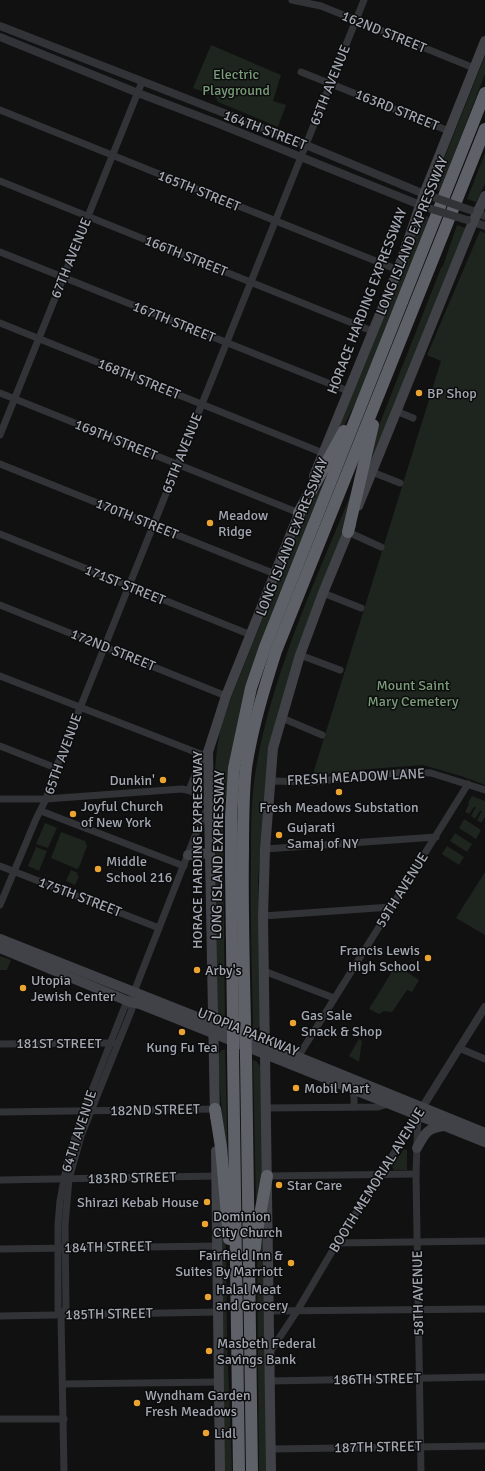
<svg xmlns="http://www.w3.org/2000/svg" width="485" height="1471" font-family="Signika,sans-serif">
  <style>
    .green { fill: #1d251e }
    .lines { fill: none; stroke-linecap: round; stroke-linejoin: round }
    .minor { stroke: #323337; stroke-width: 7 }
    .tertiary { stroke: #323337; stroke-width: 8 }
    .secondary { stroke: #404247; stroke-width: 10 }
    .motorway { stroke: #5e6168; stroke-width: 12 }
    .tertiary-bridge { stroke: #323337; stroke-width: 8 }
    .motorway-bridge { stroke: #5e6168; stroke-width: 12 }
    .poi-dot { fill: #eca430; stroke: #0c0c0d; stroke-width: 1.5 }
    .labels { text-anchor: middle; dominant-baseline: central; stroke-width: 3; stroke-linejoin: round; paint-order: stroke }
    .street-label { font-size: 14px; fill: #a3a8b3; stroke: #0c0c0d }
    .park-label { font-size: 14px; fill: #7a9d7a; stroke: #0c0c0d }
    .poi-label { font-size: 14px; fill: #a3a8b3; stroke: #0c0c0d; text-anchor: start }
  </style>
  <rect width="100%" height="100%" fill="#111112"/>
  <g class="green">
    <path d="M211 45 281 75 273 101 286 105 278 127 218 102 215 96 193 88Z"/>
    <path d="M485 56V74L440 191 432 189Z"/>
    <path d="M485 153V184L476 202 467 199Z"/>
    <path d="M421 215 429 217 417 248 411 267 362 391 339 435H336L400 279 410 245Z"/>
    <path d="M457 225 466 228 363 485 374 438 441 268 443 266Z"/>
    <path d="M480 231 485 233V785L461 776 423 765 357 770 312 777 441 361 427 355Z"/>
    <path d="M327 480 232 753 225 801 223 831 225 1019 218 1014 215 850V770L217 748 221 726 232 695 304 516 324 482Z"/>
    <path d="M355 484 343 535 299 643 289 678 264 798 258 881 261 1025 256 1030H253C252 972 250 914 251 857 251 830 251 802 255 775 271 673 317 578 355 484Z"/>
    <path d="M472 796 485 801V817L481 823 477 820 482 811H480L475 819 471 816 476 807H474L469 814 465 812 469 804 468 803Z"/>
    <path d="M464 819 481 830 476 839 459 828Z"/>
    <path d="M45 823 57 828 48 848 36 844Z"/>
    <path d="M61 832 85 841 87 846 79 867 77 869 51 858Z"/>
    <path d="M455 833 472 844 467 852 450 841Z"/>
    <path d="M447 846 464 857 459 865 442 854Z"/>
    <path d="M36 847 47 851 39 871 28 866Z"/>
    <path d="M71 870 78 873 77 875 79 876 75 885 66 881Z"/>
    <path d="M485 872V935L456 918Z"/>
    <path d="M0 956 11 960 7 970H0Z"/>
    <path d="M396 965 419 980 412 992 407 990 392 1012 384 1011 379 1014 369 1009Z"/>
    <path d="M359 1039 362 1041 359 1062 349 1056Z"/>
    <path d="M225 1049 228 1169 225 1153 218 1061 219 1053 222 1050Z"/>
    <path d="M253 1060 257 1062 261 1068 263 1172 256 1204Z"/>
    <path d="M404 1149 407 1150V1170H394L392 1166Z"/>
    <path d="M220 1189C228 1237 226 1286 227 1335 228 1380 231 1426 232 1471H224Z"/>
    <path d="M263 1211 267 1471H259L257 1247Z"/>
  </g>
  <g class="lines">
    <g class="minor">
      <path d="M292 0 321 6 474 68"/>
      <path d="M301 72 449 131"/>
      <path d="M0 110 398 270"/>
      <path d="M0 181 372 331"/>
      <path d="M0 252 348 391"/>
      <path d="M0 323 323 453"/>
      <path d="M0 393 299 513"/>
      <path d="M396 411 413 418"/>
      <path d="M0 435 142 82"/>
      <path d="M0 464 275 574"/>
      <path d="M372 472 400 483"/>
      <path d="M348 532 381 547"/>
      <path d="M0 534 251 635"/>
      <path d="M323 593 361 608"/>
      <path d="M0 605 226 696"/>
      <path d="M300 655 340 670"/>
      <path d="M0 676 203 755"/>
      <path d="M282 718 322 735"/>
      <path d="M0 746 56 768"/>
      <path d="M271 781 312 782 405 772 431 773 485 790"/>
      <path d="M189 790 203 755 206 753"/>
      <path d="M0 799H46L182 789 191 791 209 805 197 831 130 1002 125 1006 121 1016 82 1116 68 1158 60 1201 58 1224V1310L61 1316 64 1471"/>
      <path d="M41 811 184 866"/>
      <path d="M265 849 436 837"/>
      <path d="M0 866 159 928"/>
      <path d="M0 905 36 819 46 799 56 768 80 708 364 0"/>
      <path d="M263 916 391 907"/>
      <path d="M264 971 334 998"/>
      <path d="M0 1044 114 1043"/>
      <path d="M459 1048 485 1059"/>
      <path d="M298 1057 468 784"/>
      <path d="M351 1088 354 1096V1107"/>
      <path d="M266 1108 377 1107 388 1104"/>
      <path d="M0 1112 215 1109"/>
      <path d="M418 1115 416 1174 421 1471"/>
      <path d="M267 1176 416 1174"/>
      <path d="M0 1180 217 1176"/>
      <path d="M337 1243 485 1241"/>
      <path d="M0 1249 217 1246"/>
      <path d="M269 1311 485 1309"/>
      <path d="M0 1316 218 1312"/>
      <path d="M61 1316 65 1310 66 1307 65 1225 69 1179 81 1136 132 1009 130 1002"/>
      <path d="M270 1352 297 1311 337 1243 418 1115"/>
      <path d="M270 1381 485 1377"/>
      <path d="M63 1384 218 1382"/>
      <path d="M0 1419H64"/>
      <path d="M271 1449 485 1446"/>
    </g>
    <g class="tertiary">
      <path d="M0 26 306 145 429 196"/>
      <path d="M0 37 138 93 214 122 425 207"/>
      <path d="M473 211 485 216"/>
      <path d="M468 220 485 226"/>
      <path d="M422 1108 485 1007"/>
    </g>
    <g class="secondary">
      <path d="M314 476 398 270 424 194 485 41"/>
      <path d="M358 506 473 222 485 196"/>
      <path d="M188 855 210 853"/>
      <path d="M0 939 298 1057 485 1133"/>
      <path d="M0 948 130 1002 140 1004 485 1142"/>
      <path d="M215 1117 208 752 226 696 302 506"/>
      <path d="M417 1148C425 1133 427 1128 444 1126"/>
      <path d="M216 1151 220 1471"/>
      <path d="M271 1471 263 916 265 849 273 748 300 655 323 593 351 525"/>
    </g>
    <g class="motorway">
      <path d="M299 513 344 431"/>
      <path d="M348 532 373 425"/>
      <path d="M233 1021 231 871V817L234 768 251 688 265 647 485 93"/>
      <path d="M245 1026C244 968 242 909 243 850 243 823 243 795 246 768 252 728 264 689 276 651L485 129"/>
      <path d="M233 1052 239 1471"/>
      <path d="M246 1057 252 1471"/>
      <path d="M215 1109 221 1147 229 1239"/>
      <path d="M255 1248 256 1237 267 1176"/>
    </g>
    <g class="tertiary-bridge">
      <path d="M433 197 470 210"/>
      <path d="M428 208 467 220"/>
    </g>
    <g class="motorway-bridge">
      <path d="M233 1021V1052"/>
      <path d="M245 1026 246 1057"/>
    </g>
  </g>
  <g class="poi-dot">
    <circle cx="419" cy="393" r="4"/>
    <circle cx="210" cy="523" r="4"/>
    <circle cx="163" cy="780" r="4"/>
    <circle cx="339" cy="792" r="4"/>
    <circle cx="73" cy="814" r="4"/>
    <circle cx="279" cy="835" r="4"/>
    <circle cx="98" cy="869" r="4"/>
    <circle cx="428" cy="958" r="4"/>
    <circle cx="197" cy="970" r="4"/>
    <circle cx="23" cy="988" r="4"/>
    <circle cx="293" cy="1023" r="4"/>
    <circle cx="182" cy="1032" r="4"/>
    <circle cx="296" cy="1088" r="4"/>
    <circle cx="279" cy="1185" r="4"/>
    <circle cx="207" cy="1202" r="4"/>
    <circle cx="205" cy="1224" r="4"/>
    <circle cx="291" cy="1263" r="4"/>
    <circle cx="208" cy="1297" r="4"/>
    <circle cx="209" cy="1351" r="4"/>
    <circle cx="137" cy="1403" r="4"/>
    <circle cx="206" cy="1433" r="4"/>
  </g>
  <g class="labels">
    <g class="street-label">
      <text transform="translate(384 32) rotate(22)">162ND STREET</text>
      <text transform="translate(330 85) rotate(-68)">65TH AVENUE</text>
      <text transform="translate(397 110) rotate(22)">163RD STREET</text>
      <text transform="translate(265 130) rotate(21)">164TH STREET</text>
      <text transform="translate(199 191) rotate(22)">165TH STREET</text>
      <text transform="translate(412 236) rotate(-68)">LONG ISLAND EXPRESSWAY</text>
      <text transform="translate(186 256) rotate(22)">166TH STREET</text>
      <text transform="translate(71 258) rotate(-68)">67TH AVENUE</text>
      <text transform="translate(367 301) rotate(-69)">HORACE HARDING EXPRESSWAY</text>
      <text transform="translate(174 322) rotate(22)">167TH STREET</text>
      <text transform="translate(139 379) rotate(22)">168TH STREET</text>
      <text transform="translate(116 440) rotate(22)">169TH STREET</text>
      <text transform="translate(182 453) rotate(-68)">65TH AVENUE</text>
      <text transform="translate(137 519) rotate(22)">170TH STREET</text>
      <text transform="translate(292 537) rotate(-68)">LONG ISLAND EXPRESSWAY</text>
      <text transform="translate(125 585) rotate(22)">171ST STREET</text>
      <text transform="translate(113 650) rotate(22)">172ND STREET</text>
      <text transform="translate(63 754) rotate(-70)">65TH AVENUE</text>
      <text transform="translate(356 777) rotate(-3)">FRESH MEADOW LANE</text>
      <text transform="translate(197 850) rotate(-90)">HORACE HARDING EXPRESSWAY</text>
      <text transform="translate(218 855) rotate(-89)">LONG ISLAND EXPRESSWAY</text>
      <text transform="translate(402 890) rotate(-58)">59TH AVENUE</text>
      <text transform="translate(80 897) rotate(21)">175TH STREET</text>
      <text transform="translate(248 1032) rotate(22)">UTOPIA PARKWAY</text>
      <text x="59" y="1043">181ST STREET</text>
      <text transform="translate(155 1110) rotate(-1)">182ND STREET</text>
      <text transform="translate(79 1131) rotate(-72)">64TH AVENUE</text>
      <text transform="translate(132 1178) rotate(-1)">183RD STREET</text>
      <text transform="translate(377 1180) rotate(-58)">BOOTH MEMORIAL AVENUE</text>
      <text transform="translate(108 1247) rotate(-1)">184TH STREET</text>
      <text transform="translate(418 1293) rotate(-91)">58TH AVENUE</text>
      <text transform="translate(109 1314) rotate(-1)">185TH STREET</text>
      <text transform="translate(377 1379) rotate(-1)">186TH STREET</text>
      <text transform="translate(378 1447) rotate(-1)">187TH STREET</text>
    </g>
    <g class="park-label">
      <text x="236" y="74">Electric<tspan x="236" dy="16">Playground</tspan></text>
      <text x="413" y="685">Mount Saint<tspan x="413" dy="16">Mary Cemetery</tspan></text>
    </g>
    <g class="poi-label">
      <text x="427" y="393">BP Shop</text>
      <text x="218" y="515">Meadow<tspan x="218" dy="16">Ridge</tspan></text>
      <text x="155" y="780" text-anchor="end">Dunkin'</text>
      <text x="81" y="806">Joyful Church<tspan x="81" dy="16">of New York</tspan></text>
      <text x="339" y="807" text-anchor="middle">Fresh Meadows Substation</text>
      <text x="287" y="827">Gujarati<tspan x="287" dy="16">Samaj of NY</tspan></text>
      <text x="106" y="861">Middle<tspan x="106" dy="16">School 216</tspan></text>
      <text x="420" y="950" text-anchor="end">Francis Lewis<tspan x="420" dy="16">High School</tspan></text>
      <text x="205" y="970">Arby's</text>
      <text x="31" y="980">Utopia<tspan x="31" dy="16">Jewish Center</tspan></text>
      <text x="301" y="1015">Gas Sale<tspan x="301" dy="16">Snack &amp; Shop</tspan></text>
      <text x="182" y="1047" text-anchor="middle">Kung Fu Tea</text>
      <text x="304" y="1088">Mobil Mart</text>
      <text x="287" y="1185">Star Care</text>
      <text x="199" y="1202" text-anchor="end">Shirazi Kebab House</text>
      <text x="213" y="1216">Dominion<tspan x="213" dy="16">City Church</tspan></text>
      <text x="283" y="1255" text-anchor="end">Fairfield Inn &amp;<tspan x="283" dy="16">Suites By Marriott</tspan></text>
      <text x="216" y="1289">Halal Meat<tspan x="216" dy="16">and Grocery</tspan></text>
      <text x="217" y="1343">Masbeth Federal<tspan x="217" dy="16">Savings Bank</tspan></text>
      <text x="145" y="1395">Wyndham Garden<tspan x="145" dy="16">Fresh Meadows</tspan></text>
      <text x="214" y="1433">Lidl</text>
    </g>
  </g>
</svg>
